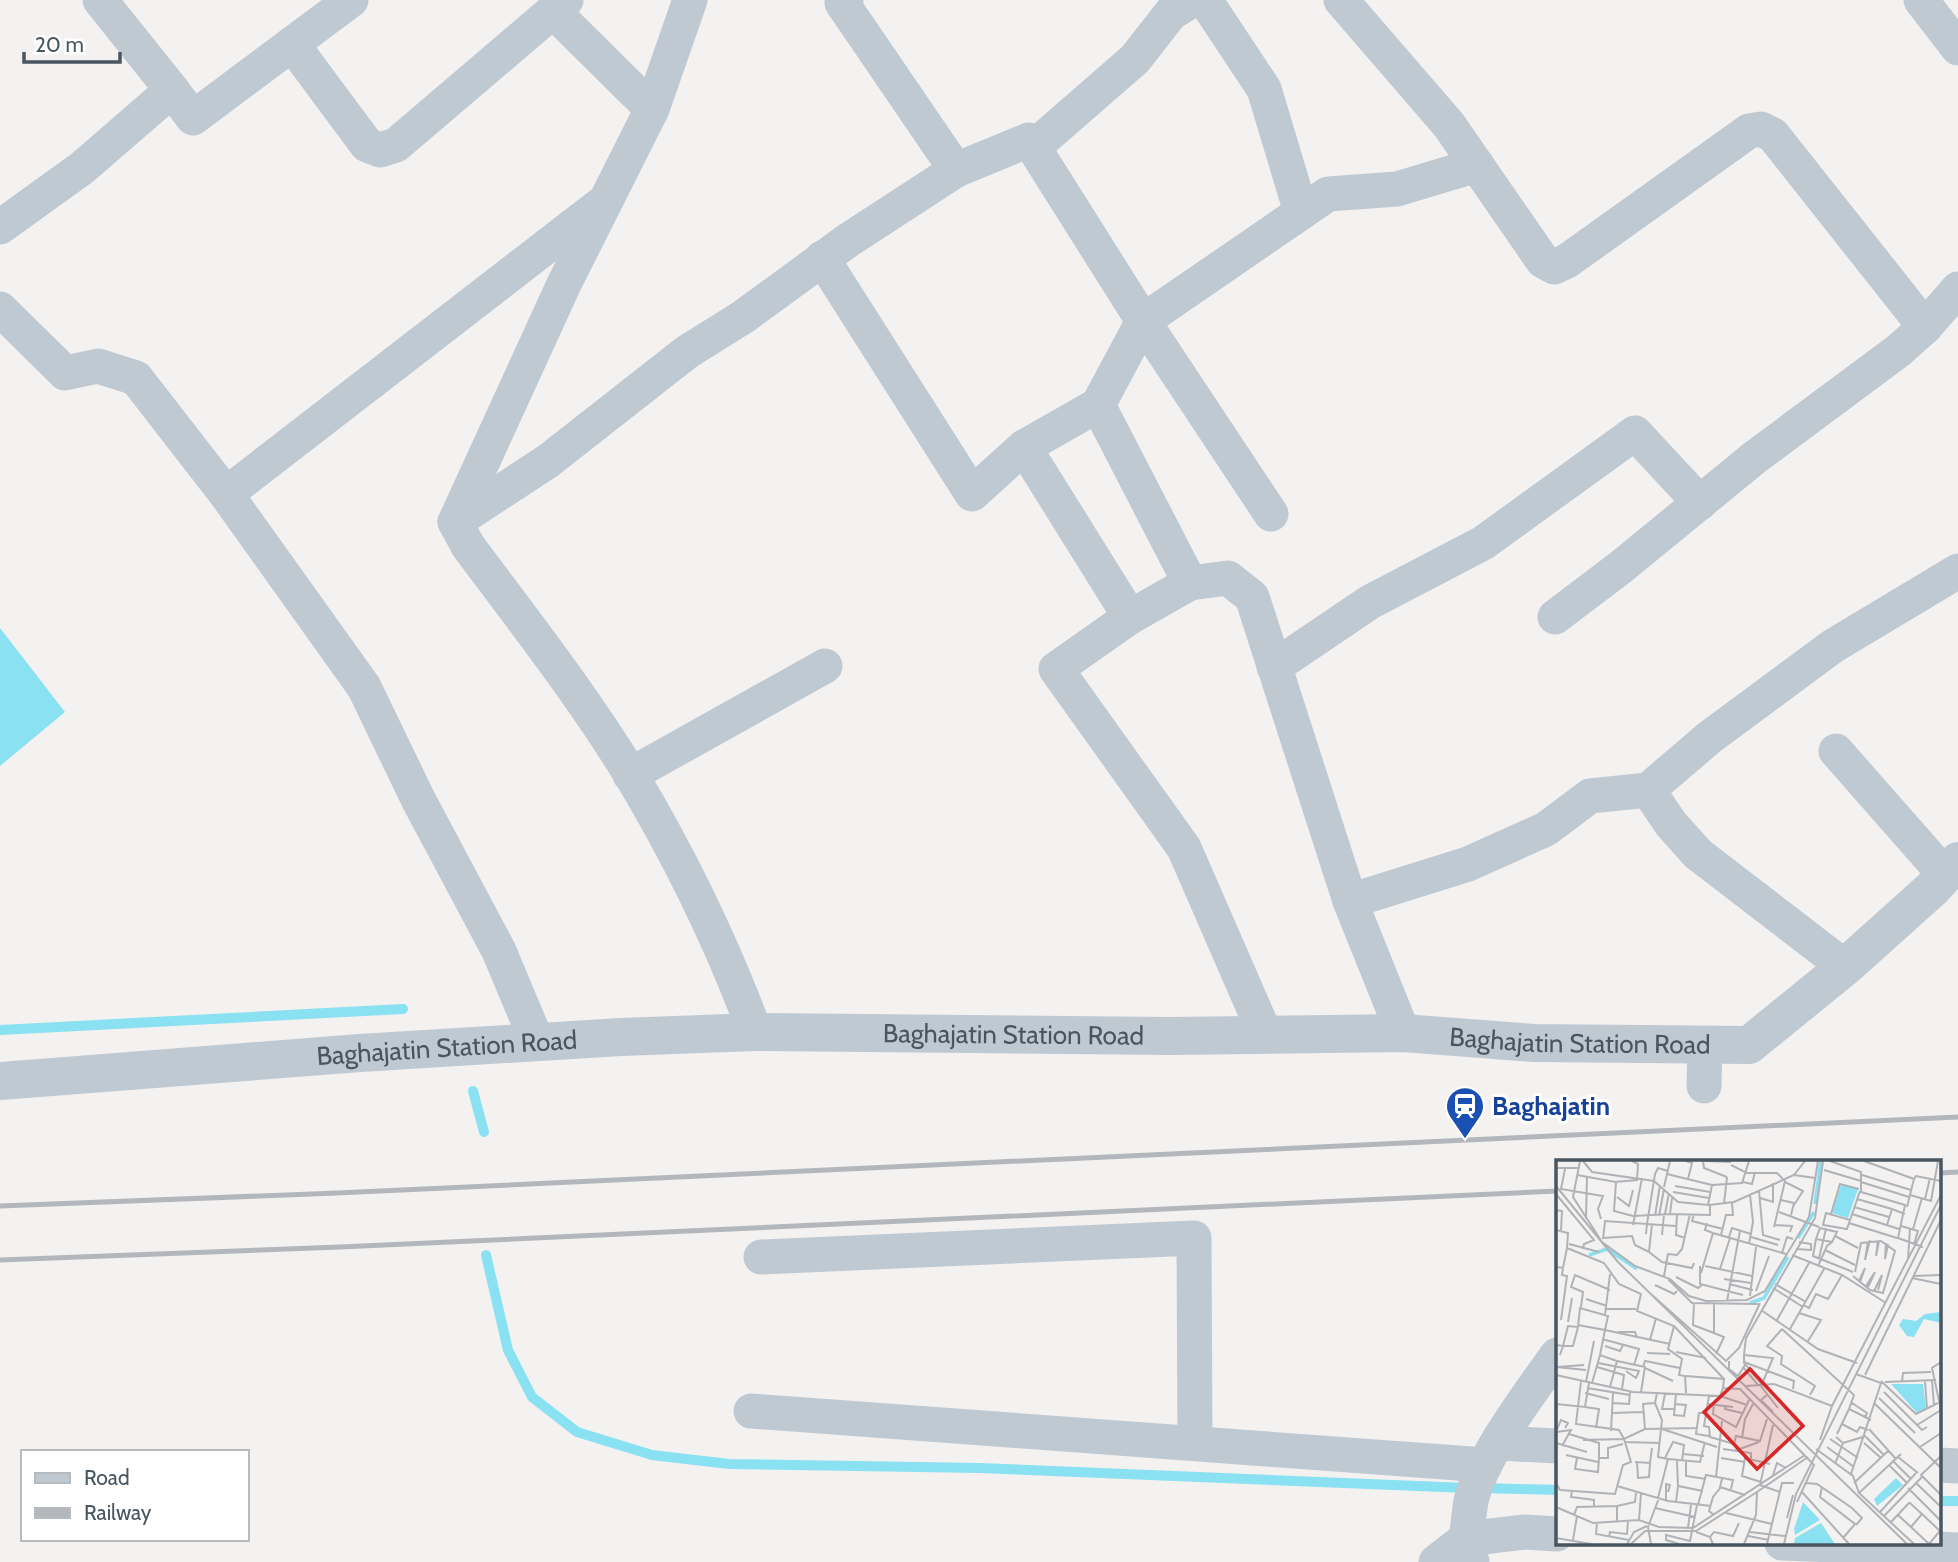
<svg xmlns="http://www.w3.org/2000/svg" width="1958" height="1562" font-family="Cabin,sans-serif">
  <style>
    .water { fill: #8ae1f1 }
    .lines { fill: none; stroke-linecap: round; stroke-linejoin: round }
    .stream { stroke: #8ae1f1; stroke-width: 10 }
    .minor { stroke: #bfc9d1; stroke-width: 35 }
    .tertiary { stroke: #bfc9d1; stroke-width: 38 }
    .rail { stroke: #b3b7bc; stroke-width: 5 }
    .labels { text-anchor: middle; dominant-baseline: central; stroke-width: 6; stroke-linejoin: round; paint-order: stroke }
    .street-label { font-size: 26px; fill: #485660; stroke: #fff }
    .transit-label { font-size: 26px; font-weight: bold; fill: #164399; stroke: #fff; text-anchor: start }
    .inset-river { fill: none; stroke: #8ae1f1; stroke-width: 3.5 }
    .inset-road { fill: none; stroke: #afb3b7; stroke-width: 2 }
    .view { fill: #d62828; fill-opacity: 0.15; stroke: #d62828; stroke-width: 3.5 }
    .inset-edge { fill: none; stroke: #485660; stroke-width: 3.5 }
  </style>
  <rect width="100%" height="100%" fill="#f4f1f1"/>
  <path class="water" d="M0 628 65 712 0 766Z"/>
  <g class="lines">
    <g class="stream">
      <path d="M0 1030 403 1009"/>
      <path d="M473 1091 484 1132"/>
      <path d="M486 1255 508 1350 532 1397 577 1432 652 1455 729 1464 980 1468 1467 1488"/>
      <path d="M1482 1488 1557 1490"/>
      <path d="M1939 1501H1958"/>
    </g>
    <g class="minor">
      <path d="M100 0 172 90"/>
      <path d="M1205 0 1264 89 1301 212"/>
      <path d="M1341 0 1449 125 1543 261 1554 267 1567 261 1749 131 1761 129 1773 135 1925 327"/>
      <path d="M1921 0 1958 48"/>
      <path d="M553 11 652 109"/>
      <path d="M292 44 367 145 380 150 396 145 566 0"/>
      <path d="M1034 147 1135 59 1171 13 1192 0"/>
      <path d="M956 170 1029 140 1143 321 1271 514"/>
      <path d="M0 227 82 168 172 90 193 118 351 0"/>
      <path d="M822 258 972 494 1024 447 1130 617 1056 669 1184 848 1265 1034"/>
      <path d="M0 309 65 373 98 366 136 378 226 494 364 687 418 799 499 951 537 1042"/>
      <path d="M1024 447 1098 405"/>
      <path d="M226 494 600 205"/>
      <path d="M455 522 564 284 652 109 690 0"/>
      <path d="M1130 617 1190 583"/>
      <path d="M1555 617 1621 567 1754 458 1898 351 1925 327 1958 289"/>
      <path d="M1274 667 1370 602 1483 543 1635 433 1700 503"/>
      <path d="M1836 751 1945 875"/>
      <path d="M630 775 825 666"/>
      <path d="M1648 790 1671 824 1698 854 1845 967"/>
      <path d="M1350 901 1468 864 1546 829 1590 796 1648 790 1710 737 1833 646 1958 571"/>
      <path d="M755 1032C722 943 680 857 631 775 582 695 524 621 468 546L455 522 548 461 687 352 743 317 847 241 956 170 842 3 846 0"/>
      <path d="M1403 1033 1350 901 1252 597 1228 578 1190 583 1098 405 1143 321 1328 194 1397 189 1477 165"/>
      <path d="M1704 1086 1705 1045"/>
      <path d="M761 1257 1194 1238 1195 1443"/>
      <path d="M751 1411 1485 1465"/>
      <path d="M1499 1443 1557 1446"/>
      <path d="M1939 1465 1958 1466"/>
      <path d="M1782 1543 1958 1550"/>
      <path d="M1436 1562 1466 1539C1468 1527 1469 1513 1471 1501 1481 1457 1530 1393 1557 1355"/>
      <path d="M1472 1562 1466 1539 1525 1532 1557 1534"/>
    </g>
    <path class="tertiary" id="s1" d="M0 1081 360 1053 621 1037 755 1032 1170 1036 1403 1033 1534 1043 1749 1045 1845 967 1933 888 1958 861"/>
    <g class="rail">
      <path d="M1939 1173 1958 1172"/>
      <path d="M0 1206 337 1193 1958 1117"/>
      <path d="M0 1260 340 1247 1557 1191"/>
    </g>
  </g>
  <defs>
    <symbol id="station-pin" viewBox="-11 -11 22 30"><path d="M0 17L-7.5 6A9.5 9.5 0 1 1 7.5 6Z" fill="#1a4fb4" stroke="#fff"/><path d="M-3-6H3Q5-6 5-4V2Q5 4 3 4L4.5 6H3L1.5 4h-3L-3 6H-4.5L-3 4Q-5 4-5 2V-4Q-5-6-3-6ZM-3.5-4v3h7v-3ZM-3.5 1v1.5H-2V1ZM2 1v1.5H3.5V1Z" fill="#fff"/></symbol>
  </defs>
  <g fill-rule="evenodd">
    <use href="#station-pin" x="1443" y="1084" width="44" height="60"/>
  </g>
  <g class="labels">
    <g class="street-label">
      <text stroke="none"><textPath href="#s1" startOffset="1015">Baghajatin Station Road</textPath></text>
      <text stroke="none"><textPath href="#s1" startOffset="1582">Baghajatin Station Road</textPath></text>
      <text stroke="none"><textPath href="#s1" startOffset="448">Baghajatin Station Road</textPath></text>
    </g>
    <g class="transit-label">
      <text x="1492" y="1106">Baghajatin</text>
    </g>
  </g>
  <g transform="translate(1556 1160)">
    <rect width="385" height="385" fill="#f4f1f1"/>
    <path d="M285 25 302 29 292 58 276 53ZM385 152V163L368 159 358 177 351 176 343 165 347 159 360 161 369 154ZM335 224H367L370 249 361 253ZM340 318 347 325 321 346 318 339ZM247 342 264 360 239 375 238 369ZM265 363 279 384H238L239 378Z" fill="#8ae1f1"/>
    <path class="inset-river" d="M259 44 265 1M242 78 258 52M33 95 51 89 81 109M194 143 208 138 232 97"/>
    <path class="inset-road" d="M24 1 17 37 46 82 79 106 114 119 133 136 150 141 191 140 209 131 253 57 262 1M27 1 36 12 98 21 122 42 153 45 178 42 238 15 249 1M130 1 136 3 132 19M147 1 148 8 171 17M149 1 175 2M274 1 305 12V32L349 45 342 78 367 87M308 1 358 19 351 47M175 5 191 13H221L229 21 218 67M0 8H22M9 9 5 29 47 36 42 49 45 59M268 10 305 21M111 14 156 25M21 15 60 22 58 51 77 56 114 54 116 38M238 15 259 18M306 15 355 30M358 19 360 16 385 21M58 22 81 20 82 4 76 1M187 22 196 24 199 12M229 22 247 31 238 45M305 22 353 37M0 26 62 102 351 384M119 26 154 32M108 27 114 1M203 31 207 75 224 80M304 31 293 63 341 78M117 32 153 38M0 34 38 80 28 84 27 89M354 35 375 41 382 1M61 37 73 46 77 30M204 38 217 42V23M301 39 336 49M369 39 374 18M225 40 238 43 235 55M168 44 171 17M152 45 156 25 186 23 193 1M298 47 333 57M0 50 6 51 5 70M223 52 263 67M109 54 113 33M114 54 154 55V45M121 54 120 75 129 78M138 54 136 61 167 69M275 54 284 24 303 29M296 54 343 69M99 56 104 25M103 56 108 29M30 59 31 16M151 63 149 70 157 73 230 94M293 63 291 69 267 65 270 53 294 60M77 65 86 18M219 65 236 66 234 72M331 65 336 49 349 54M345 66 362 71 358 84M357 69 366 38M0 70 12 73 11 88 48 103 63 124 85 134 81 151 118 166 112 189 126 199 123 215 129 216 130 233M90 74 91 64 120 66M106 75 108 54M165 75 170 55H177L176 43M279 76 302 88M173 77 176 68 195 74M195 77 222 85M47 78 76 76 79 85 93 92 96 64M47 79 49 61 91 64 99 14 102 8 112 11M260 79 257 96 297 112M322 81 320 96 323 81M312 82 309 100 314 80M330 83 329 99 332 84M13 84 43 92M193 84 197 62 194 35M240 89 255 90V84L243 82M269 90 299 105M93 92 106 102 136 108 138 103M226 93 231 77 237 79M236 95 286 115 330 143M263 98 270 69M352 99 354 68M144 106V124L187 135M149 106 196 116M262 106 271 86 276 82 281 72 264 68 260 79 276 82M0 107 7 108 11 88M164 109 174 78M145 113 157 73M108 116 112 94 121 95 126 89 134 54M297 116 314 130 327 133 339 91 325 81 305 83 299 112M357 116 385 115M120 117 142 128 146 125M356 118 385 124M112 119 136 143 202 144M168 119 195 123M303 121 309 108 304 122M173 124 197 130M219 124 250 142M99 125 118 134 121 131M310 126 319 112 312 127M217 128 247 147M200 131 213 96M318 131 326 115 322 130M96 135 170 201 183 188 204 143M194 136 200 87M30 139 51 146M171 141 184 71M138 143 137 165 158 173M158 144V173L168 177 160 194M248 145 253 148 260 134 272 139 286 115M25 147 27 132 15 127 19 115 54 130M50 149H80M205 150 262 189 301 203M243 153 265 160 252 181M49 155 54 114M5 160 11 116 6 115 7 108M221 160 253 103M12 162 16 138M118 166 168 219M226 169 298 235 293 249 315 260M226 169 211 186 226 196 225 204 259 226 254 235M234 169 268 109M62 172H79L81 178M46 179 83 189 78 205M94 180 100 158M0 185 7 186 12 166 22 167 24 148 52 156 49 170 22 165M49 186 64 191 67 185M120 192 150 198M91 193 114 194M4 195 7 186H17L22 167M44 195 49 170 114 184M188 195 217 198 206 224 188 203V195L189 186 190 178 259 58 267 1M173 201V209L182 216 189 205M188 202 238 221 237 229M385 202 376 208 385 250M42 203 83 211 80 218 70 211M0 207 30 210M1 207 28 205M41 207 68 215 66 229M87 207 89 201 124 208M187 207 202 225M89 208 117 221M0 215 77 232 164 236 167 228 184 229 258 305 241 342M309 215 385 60M130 216 168 219 167 228M376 220 378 246M25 221 20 264 63 270 68 279 89 269M325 221 360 254 382 243M369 221 371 249M30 222 38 181M329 222 380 220M346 222 347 213 375 212M36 223 44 195 61 201M204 225 222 248M190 226 218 224 276 246M54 227 61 201 89 207 85 232M31 228 74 235M328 232 366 270 371 267M29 233 53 239M101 233 99 243 87 244 89 269 142 268M109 234 106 249H119M211 235 205 240 217 252M153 236 148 266 153 267 154 277 178 284 180 276 204 281 211 259M164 236 191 245M323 238 359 273M56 243 73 244 74 232M99 243 106 260 102 297 112 299 102 338M296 243 311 253 309 257M318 243 385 308M0 244 29 247 33 223M119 244 130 245 128 256 118 255 120 234M152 244 177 247M158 244 157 254 180 267 193 240M170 245 169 249 186 253M29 247 43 249 40 268M56 253 87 252M149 253H143L140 274 153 276M286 264 301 272 304 267 312 270M217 265 204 325 224 332M361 265 385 250M1 269 5 260 12 263 9 268M106 269 161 287M313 269 340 299M55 271 57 233M0 272 15 270 6 286M13 274 43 283V298M281 274 293 249M310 277 328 295M186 278 189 259 197 244M274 279 302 298M264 280 276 246 385 35M68 282 103 283M0 283 31 292M287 283 310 276M308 283 325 298M271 287 298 307M364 287 385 273M167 289 195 293V299M260 289 297 316 303 333 358 384M178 291 203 282M127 294 148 296M10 295 42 302M385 296 365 315 385 335M342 297 362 313M21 298 19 309 42 312 43 298H52V288L67 284M109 298 117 282 128 285 126 301M165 298 189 302M112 299 144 302 149 282M121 301 122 326M130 301V316L150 319M337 301 355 319M79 302 94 303 96 288M81 302 82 318 93 317 94 303M279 304 287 283 280 277M333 305 351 323M295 314 325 223 300 214M217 315 221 303 230 308M160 317 166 261M166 319 164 327 189 335M205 322 186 316 189 298 214 304M0 323 4 330 59 334 67 305 75 302 68 279 27 280M250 323 261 324 296 348 306 358 300 365M298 323 333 290M360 323 385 347M61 326 112 341 155 346M266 327 264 337 299 364 287 378M352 328 385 361M16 330 15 337 38 340V346M246 332 293 384M303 333 345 294M110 340V324L114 325 112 332M120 342 122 326 147 331M142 345 150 315 177 320 175 329M61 346 79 342 80 333M0 347 37 363 83 360 103 367 137 368 249 295M99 348 139 357M324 352 360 313M170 353 216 364M366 354 384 371 373 384M18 355 21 347 61 346V362M158 355 153 351 157 337 165 327M328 356 366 317M231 358 237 335M83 360 85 333M335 362 353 343H354L366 354 355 367 342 355M41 363 40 374 73 380M355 367 373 384M132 368 135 345M140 372 154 377 157 384M194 372 229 376M192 376 213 380M53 377 54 372 71 374 72 361M154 377 158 372 177 376 183 363M0 378 35 384M17 380 21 356M71 384 78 372 91 366M75 384 89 371H140L201 332M95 384 92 367 103 338M123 384 110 380V375L134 381 141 345M188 384 200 355 201 332 252 297M211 384 226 323H238M228 384 240 334 385 45"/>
    <path class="view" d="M194 209 247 266 201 309 148 252Z"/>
    <rect width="385" height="385" class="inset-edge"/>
  </g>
  <rect x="21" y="1450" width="228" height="91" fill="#ffffff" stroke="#b6bbbf" stroke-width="2"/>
  <rect x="35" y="1473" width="35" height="10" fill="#bfc9d1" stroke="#b6bbbf" stroke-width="2"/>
  <text x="84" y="1485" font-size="21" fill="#485660">Road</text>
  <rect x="35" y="1508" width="35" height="10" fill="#b3b7bc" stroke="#b6bbbf" stroke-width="2"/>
  <text x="84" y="1520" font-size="21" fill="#485660">Railway</text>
  <path d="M24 52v10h96v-10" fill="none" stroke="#485660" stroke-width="3.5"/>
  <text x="35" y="52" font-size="21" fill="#485660" stroke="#ffffff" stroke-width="5" paint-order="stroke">20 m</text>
</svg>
